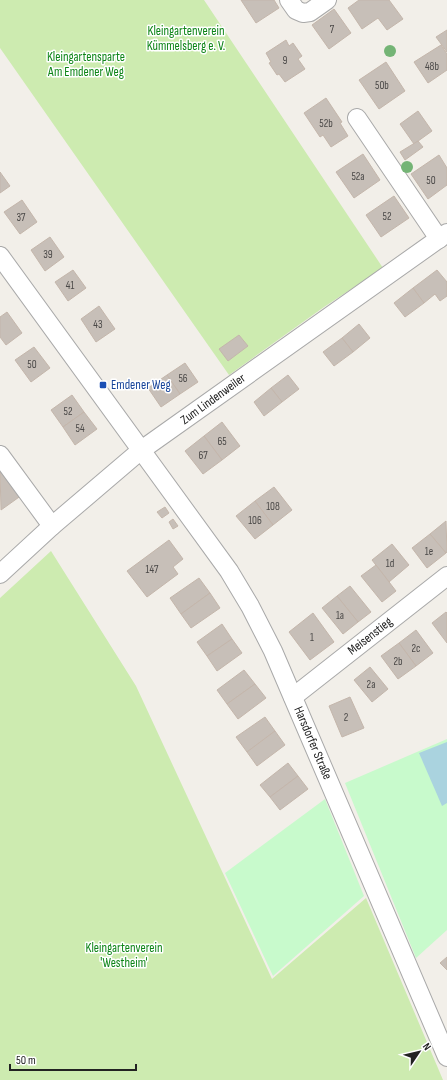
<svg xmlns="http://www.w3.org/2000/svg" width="447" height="1080" font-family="'Sofia Sans Condensed',sans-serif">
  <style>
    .grass { fill: #cdebb0 }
    .park { fill: #c8facc }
    .water { fill: #aad3df }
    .building { fill: #c7bfb8; stroke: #c4b6ab }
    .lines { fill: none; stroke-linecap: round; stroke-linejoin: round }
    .street-casing { stroke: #a9a9a9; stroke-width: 20 }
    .street { stroke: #fff; stroke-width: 18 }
    .tree { fill: #74b475 }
    .transit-dot { fill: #1a4fb4; stroke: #fff; stroke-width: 1.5 }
    .labels { text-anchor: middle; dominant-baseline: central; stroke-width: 3; stroke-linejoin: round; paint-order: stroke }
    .number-label { font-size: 11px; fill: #4b4948 }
    .park-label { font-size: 13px; fill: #0c8416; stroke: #fff }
    .transit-label { font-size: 13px; fill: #164399; stroke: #fff; text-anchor: start }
    .street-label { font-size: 13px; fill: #222; stroke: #fff }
  </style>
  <rect width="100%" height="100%" fill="#f2efe9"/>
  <g class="grass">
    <path d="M0 0H204L383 268 324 307 229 375 0 48Z"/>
    <path d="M51 551 136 686 272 979 366 898 443 1080H0V598Z"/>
  </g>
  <g class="park">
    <path d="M447 739V930L416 958 345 783Z"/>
    <path d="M325 799 364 896 273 976 225 873Z"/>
  </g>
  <path class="water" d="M447 742V803L442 806 419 753Z"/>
  <g class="building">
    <path d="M241 0H274L279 8 256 23Z"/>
    <path d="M359 0H389L403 19 387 30 378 18 362 29 348 8Z"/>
    <path d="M334 9 351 33 329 49 312 25Z"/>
    <path d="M447 30V52L436 37Z"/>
    <path d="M286 40 289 46 293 43 302 56 298 59 305 69 285 82 279 74 277 75 269 63 271 62 266 53Z"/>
    <path d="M441 45 447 54V70L428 83 414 62Z"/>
    <path d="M386 62 405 91 379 109 359 80Z"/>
    <path d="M326 98 342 122 340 123 348 136 331 147 323 135 320 137 304 113Z"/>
    <path d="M418 111 432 131 414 144 400 124Z"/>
    <path d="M418 141 423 147 405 160 400 152Z"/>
    <path d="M363 154 380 180 354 198 336 172Z"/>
    <path d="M439 155 447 168V185L428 199 411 174Z"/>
    <path d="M0 172 10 186 0 193Z"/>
    <path d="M394 196 409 218 381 237 366 215Z"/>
    <path d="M22 200 37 222 20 234 4 212Z"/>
    <path d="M50 237 64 257 45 271 31 250Z"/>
    <path d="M73 270 86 288 68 301 55 282Z"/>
    <path d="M437 270 447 282V296L440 301 435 294 424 303 413 288Z"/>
    <path d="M413 288 424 303 405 317 394 303Z"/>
    <path d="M99 306 115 329 96 342 81 319Z"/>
    <path d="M7 312 22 333 6 345 0 337V317Z"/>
    <path d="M359 324 370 338 353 352 342 338Z"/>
    <path d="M239 335 248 346 228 361 219 349Z"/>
    <path d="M342 338 353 352 334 366 323 352Z"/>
    <path d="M34 347 50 368 31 382 15 360Z"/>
    <path d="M185 363 198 382 180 394 167 375Z"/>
    <path d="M167 375 180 394 161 407 148 388Z"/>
    <path d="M288 375 299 389 282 402 271 388Z"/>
    <path d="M271 388 282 402 264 416 254 402Z"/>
    <path d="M72 395 84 412 63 427 51 410Z"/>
    <path d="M84 412 97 429 75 445 63 427Z"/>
    <path d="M222 422 240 446 222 460 204 436Z"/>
    <path d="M204 436 222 460 203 474 185 451Z"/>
    <path d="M4 469 22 495 1 510 0 472Z"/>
    <path d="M274 487 292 510 273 525 255 501Z"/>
    <path d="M255 501 273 525 255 539 236 516Z"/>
    <path d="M165 507 169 513 162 518 157 512Z"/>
    <path d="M173 519 178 526 173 529 169 522Z"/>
    <path d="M446 521 447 552 446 553 430 534Z"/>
    <path d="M430 534 446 553 427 568 412 548Z"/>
    <path d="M169 540 183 559 173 567 178 574 147 597 127 571Z"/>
    <path d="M392 544 409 565 389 582 372 560Z"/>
    <path d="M376 565 396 591 382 602 361 576Z"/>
    <path d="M199 578 210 593 181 614 170 598Z"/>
    <path d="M350 586 371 612 358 622 337 596Z"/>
    <path d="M210 593 220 608 191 628 181 614Z"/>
    <path d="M337 596 358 622 343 634 322 608Z"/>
    <path d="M446 612 447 613V643L432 623Z"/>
    <path d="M313 613 334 642 310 660 289 632Z"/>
    <path d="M222 624 232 639 207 656 197 642Z"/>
    <path d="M416 630 433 653 416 666 399 643Z"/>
    <path d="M232 639 242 653 217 671 207 656Z"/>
    <path d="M399 643 416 666 398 679 381 656Z"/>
    <path d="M370 667 388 689 372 702 354 680Z"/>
    <path d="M244 670 255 684 227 704 217 690Z"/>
    <path d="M255 684 266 698 238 719 227 704Z"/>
    <path d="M350 697 364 728 342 737 329 706Z"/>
    <path d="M265 717 275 731 247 752 236 737Z"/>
    <path d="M275 731 285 745 257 766 247 752Z"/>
    <path d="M288 763 298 776 270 797 260 785Z"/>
    <path d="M298 776 308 789 280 810 270 797Z"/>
    <path d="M447 957V970L440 963Z"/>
  </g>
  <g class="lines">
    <defs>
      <g id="street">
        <path d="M289 0 296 10 303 13 310 12 327 0"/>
        <path d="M357 118 439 239"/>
        <path d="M0 256 229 571 250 606 273 651 447 1057"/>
        <path d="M0 455 52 526"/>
        <path d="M0 574 52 526 140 451 447 233"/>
        <path d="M293 697 447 576"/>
      </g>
    </defs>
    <use href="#street" class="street-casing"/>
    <use href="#street" class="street"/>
  </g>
  <g class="tree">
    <circle cx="390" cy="51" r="6"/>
    <circle cx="407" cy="167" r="6"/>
  </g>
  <rect class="transit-dot" x="99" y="381" width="8" height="8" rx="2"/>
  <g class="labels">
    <g class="number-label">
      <text x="332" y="29">7</text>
      <text x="285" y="60">9</text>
      <text x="432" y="66">48b</text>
      <text x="382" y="85">50b</text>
      <text x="326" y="123">52b</text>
      <text x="358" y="176">52a</text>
      <text x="431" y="180">50</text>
      <text x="387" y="216">52</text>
      <text x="21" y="217">37</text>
      <text x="48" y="254">39</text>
      <text x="70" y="285">41</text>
      <text x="98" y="324">43</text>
      <text x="32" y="364">50</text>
      <text x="183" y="378">56</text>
      <text x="68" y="411">52</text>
      <text x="80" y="428">54</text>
      <text x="222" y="441">65</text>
      <text x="203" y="455">67</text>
      <text x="273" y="506">108</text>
      <text x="255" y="520">106</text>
      <text x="429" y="551">1e</text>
      <text x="390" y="563">1d</text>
      <text x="152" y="569">147</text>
      <text x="340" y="615">1a</text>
      <text x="312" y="637">1</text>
      <text x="416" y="648">2c</text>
      <text x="398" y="661">2b</text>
      <text x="371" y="684">2a</text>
      <text x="346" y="717">2</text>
    </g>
    <g class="park-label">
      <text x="186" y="31">Kleingartenverein<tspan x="186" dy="15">Kümmelsberg e. V.</tspan></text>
      <text x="86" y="57">Kleingartensparte<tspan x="86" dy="15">Am Emdener Weg</tspan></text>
      <text x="124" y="948">Kleingartenverein<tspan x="124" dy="15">'Westheim'</tspan></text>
    </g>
    <g class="transit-label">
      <text x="111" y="385">Emdener Weg</text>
    </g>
    <g class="street-label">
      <text transform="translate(213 399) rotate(-36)">Zum Lindenweiler</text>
      <text transform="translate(370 636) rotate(-38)">Meisenstieg</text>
      <text transform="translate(313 743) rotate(67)">Harsdorfer Straße</text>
    </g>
  </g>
  <g transform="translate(419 1052) rotate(55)" stroke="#ffffff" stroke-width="3" paint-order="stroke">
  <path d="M0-3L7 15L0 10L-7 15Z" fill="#222222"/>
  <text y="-6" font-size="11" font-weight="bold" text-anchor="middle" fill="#222222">N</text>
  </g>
  <path d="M10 1064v6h126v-6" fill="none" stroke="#222222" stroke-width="2"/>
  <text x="16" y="1064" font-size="12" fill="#222222" stroke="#ffffff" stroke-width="3" paint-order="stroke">50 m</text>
</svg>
